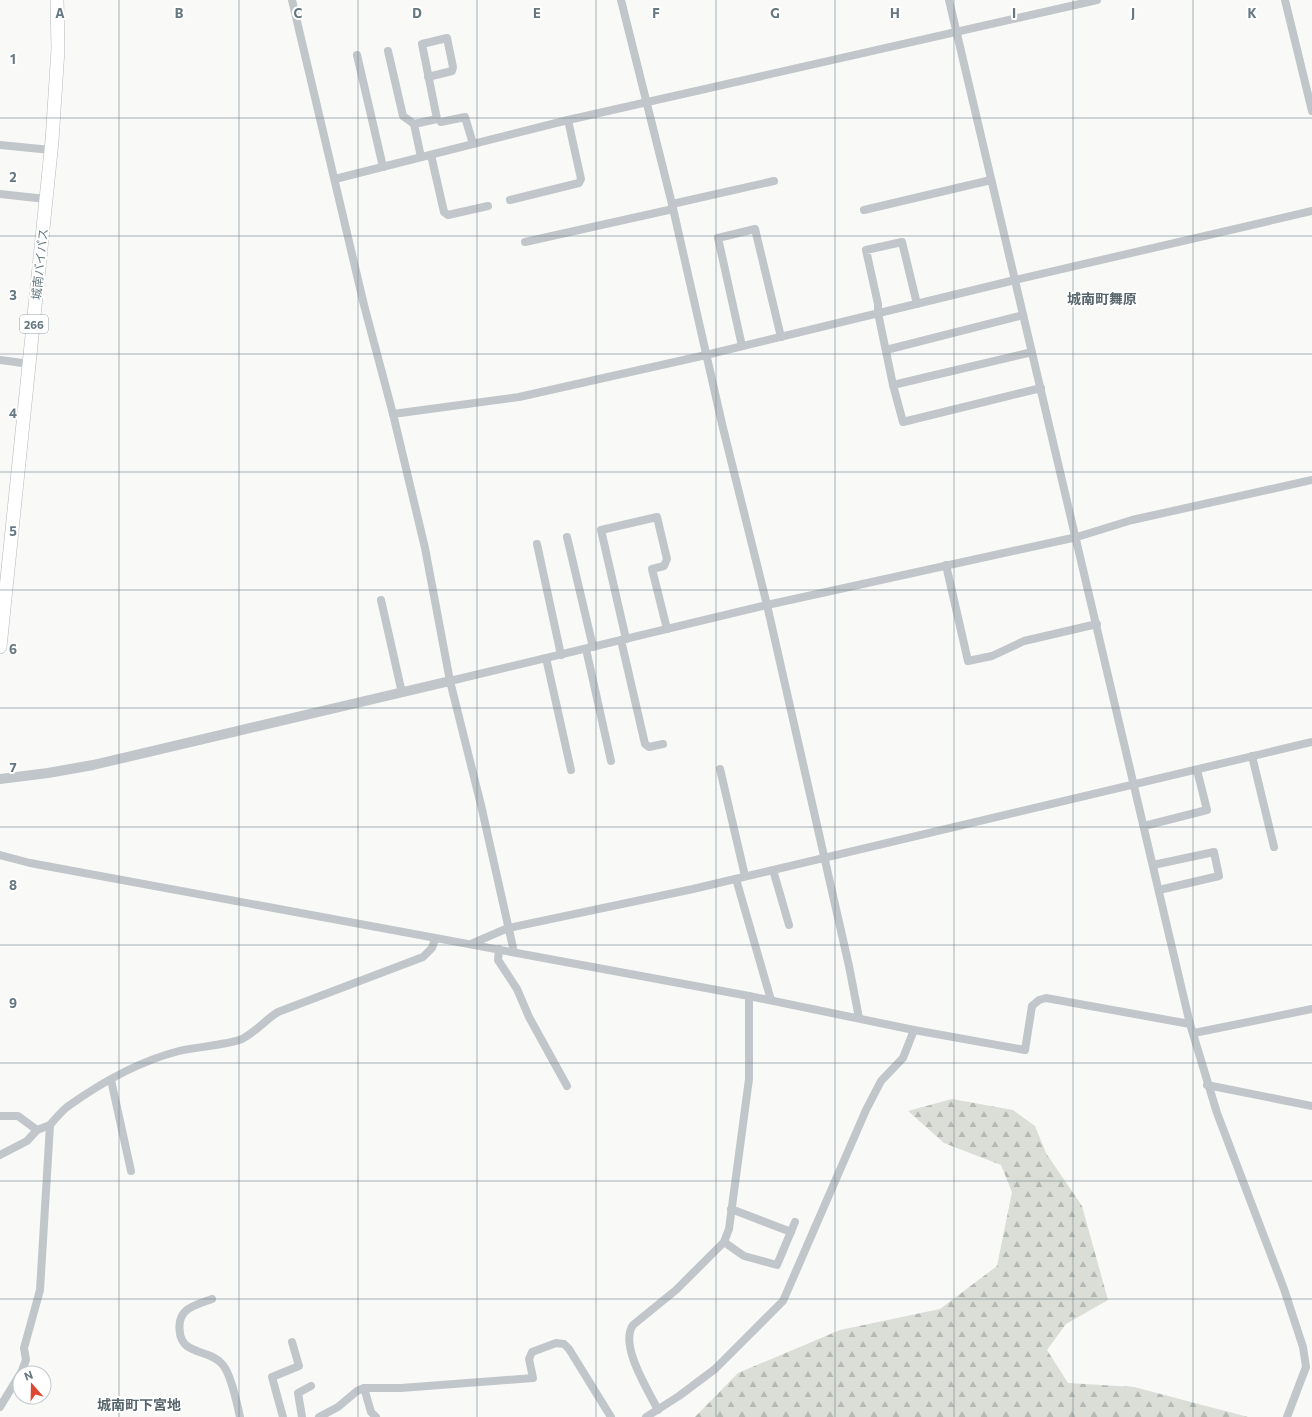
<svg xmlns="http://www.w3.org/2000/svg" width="1312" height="1417" font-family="Commissioner,'Noto Sans JP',sans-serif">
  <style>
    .forest { fill: url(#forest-firs) }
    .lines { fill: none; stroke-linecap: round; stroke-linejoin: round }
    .trunk-casing { stroke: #b4b9bc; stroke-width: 14 }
    .minor { stroke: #c0c6c9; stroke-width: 8 }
    .tertiary { stroke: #c0c6c9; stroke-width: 10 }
    .trunk { stroke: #fff; stroke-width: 13 }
    .grid { fill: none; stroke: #657881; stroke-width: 1; stroke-opacity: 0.55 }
    .labels { text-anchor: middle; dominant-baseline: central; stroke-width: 4; stroke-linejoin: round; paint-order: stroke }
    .shield { fill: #fff; stroke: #93a0a7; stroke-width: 1 }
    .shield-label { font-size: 11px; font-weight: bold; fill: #657881 }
    .street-label { font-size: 12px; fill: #657881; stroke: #fff }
    .quarter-label { font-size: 14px; font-weight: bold; fill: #57656c; stroke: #fff }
    .grid-label { font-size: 13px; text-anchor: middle; font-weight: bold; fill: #657881; stroke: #fff; stroke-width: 4; stroke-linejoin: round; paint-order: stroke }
  </style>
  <defs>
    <pattern id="forest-firs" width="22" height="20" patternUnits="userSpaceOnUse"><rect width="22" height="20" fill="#daded6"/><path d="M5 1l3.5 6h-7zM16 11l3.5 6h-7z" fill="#b4b9b3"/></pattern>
  </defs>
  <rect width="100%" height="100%" fill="#f9f9f7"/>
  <path class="forest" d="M952 1099 1013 1110 1035 1126 1046 1153 1082 1206 1108 1300 1066 1324 1047 1350 1068 1383 1134 1387 1248 1417H695L738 1373 840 1330 940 1309 997 1266 1012 1192 1001 1165 944 1143 908 1111Z"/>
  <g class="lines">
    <defs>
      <path id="trunk" d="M0 647 52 141 58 49 57 0"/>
    </defs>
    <use href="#trunk" class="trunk-casing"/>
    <g class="minor">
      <path d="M292 0 364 305 393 414 425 548 450 681 481 805 514 952"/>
      <path d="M621 0 672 204 723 428 767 605 849 966 859 1018"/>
      <path d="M949 0 1190 1024 1217 1113 1284 1289 1303 1347 1306 1367 1287 1417"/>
      <path d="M1285 0 1312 111"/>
      <path d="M388 51 403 116 414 124 421 157"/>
      <path d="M357 55 383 167"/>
      <path d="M441 122 465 117 473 144"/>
      <path d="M414 124 437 119 422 44 447 38 453 67 452 71 428 77"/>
      <path d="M0 145 51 150"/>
      <path d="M431 155 444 212 448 215 488 206"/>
      <path d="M335 179 568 120 1097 0"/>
      <path d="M0 194 46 199"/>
      <path d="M510 200 579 183 581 179 568 120"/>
      <path d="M672 204 774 181"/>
      <path d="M864 210 991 180"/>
      <path d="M525 242 673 209"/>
      <path d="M917 304 902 242 866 250 878 304V313L893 385 903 422 1041 388"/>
      <path d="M742 346 718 238 755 229 781 337"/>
      <path d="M886 350 1023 315"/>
      <path d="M0 360 30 364"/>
      <path d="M893 385 1032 352"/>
      <path d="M393 414 519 397 706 355 1015 280 1312 211"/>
      <path d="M567 537 593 647"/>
      <path d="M537 544 561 655"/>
      <path d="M946 565 968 661 992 656 1024 641 1097 624"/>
      <path d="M381 600 402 693"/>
      <path d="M626 639 601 530 657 517 667 559 664 566 652 569 667 629"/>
      <path d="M621 640 645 744 649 747 663 744"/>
      <path d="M586 649 611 761"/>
      <path d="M546 658 571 770"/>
      <path d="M450 681 767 605 1077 537 1132 520 1312 480"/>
      <path d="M1252 756 1274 847"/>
      <path d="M720 769 745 876"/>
      <path d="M1144 826 1207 810 1197 770"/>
      <path d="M0 855 30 863 749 996 914 1030 1025 1050 1032 1006 1039 1000 1046 998 1190 1024"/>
      <path d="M1153 865 1214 852 1219 876 1159 890"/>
      <path d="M773 870 789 925"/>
      <path d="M736 879 771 1000"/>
      <path d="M471 944 508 928 693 889 1312 742"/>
      <path d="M499 949 498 960 517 989 529 1017 567 1086"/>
      <path d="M1194 1033 1312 1009"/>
      <path d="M111 1080 131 1171"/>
      <path d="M1207 1085 1312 1106"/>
      <path d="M0 1116H18L37 1130 50 1125"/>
      <path d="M0 1155 27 1141 37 1130"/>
      <path d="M731 1209 791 1232"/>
      <path d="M724 1242 744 1256 777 1265 795 1222"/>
      <path d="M212 1299C193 1306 176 1309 180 1333 180 1337 183 1343 187 1346 198 1354 213 1353 222 1364 231 1373 237 1404 240 1417"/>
      <path d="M21 1373 26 1360 24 1348 40 1290 50 1125C55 1119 61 1112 67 1107 99 1084 140 1061 179 1051 196 1047 227 1045 242 1039 256 1032 265 1020 278 1012L423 957 432 948 435 939"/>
      <path d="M364 1388 371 1412 376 1417"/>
      <path d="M0 1407 20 1374"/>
      <path d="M658 1410C648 1390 619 1345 633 1325L676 1290 724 1242 729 1229 749 1079V996"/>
      <path d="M283 1417 272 1377 299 1366 292 1342"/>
      <path d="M302 1417 298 1393 311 1386"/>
      <path d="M319 1417 338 1407 357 1391 364 1388H401L533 1378 529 1359 532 1352 556 1343 564 1344 569 1349 611 1417"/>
      <path d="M646 1417 679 1396 715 1369 783 1301 866 1110 881 1081 903 1058 914 1030"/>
    </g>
    <path class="tertiary" d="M0 779 48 773 93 765 450 681"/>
    <use href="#trunk" class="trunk"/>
  </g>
  <path class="grid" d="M119 0V1417M239 0V1417M358 0V1417M477 0V1417M596 0V1417M716 0V1417M835 0V1417M954 0V1417M1073 0V1417M1193 0V1417M0 118H1312M0 236H1312M0 354H1312M0 472H1312M0 590H1312M0 708H1312M0 827H1312M0 945H1312M0 1063H1312M0 1181H1312M0 1299H1312"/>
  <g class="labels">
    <rect class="shield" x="20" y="315" width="28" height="18" rx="3"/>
    <g class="shield-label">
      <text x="34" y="324">266</text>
    </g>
    <g class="street-label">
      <text transform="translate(39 264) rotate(-84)">城南バイパス</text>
    </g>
    <g class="quarter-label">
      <text x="1102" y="298">城南町舞原</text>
      <text x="139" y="1404">城南町下宮地</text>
    </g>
  </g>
  <g class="grid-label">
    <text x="60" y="18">A</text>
    <text x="179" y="18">B</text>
    <text x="298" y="18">C</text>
    <text x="417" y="18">D</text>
    <text x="537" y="18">E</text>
    <text x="656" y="18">F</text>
    <text x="775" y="18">G</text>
    <text x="895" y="18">H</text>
    <text x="1014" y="18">I</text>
    <text x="1133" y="18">J</text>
    <text x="1252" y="18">K</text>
    <text x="13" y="64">1</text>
    <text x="13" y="182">2</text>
    <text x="13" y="300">3</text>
    <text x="13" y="418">4</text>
    <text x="13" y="536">5</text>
    <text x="13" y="654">6</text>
    <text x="13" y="772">7</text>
    <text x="13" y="890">8</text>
    <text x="13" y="1008">9</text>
  </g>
  <g transform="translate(32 1385) rotate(340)"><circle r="19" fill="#ffffff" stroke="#c1c9cd"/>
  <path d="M0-3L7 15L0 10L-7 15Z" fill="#de4833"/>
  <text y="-6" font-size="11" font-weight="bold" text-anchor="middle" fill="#657881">N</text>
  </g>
</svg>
